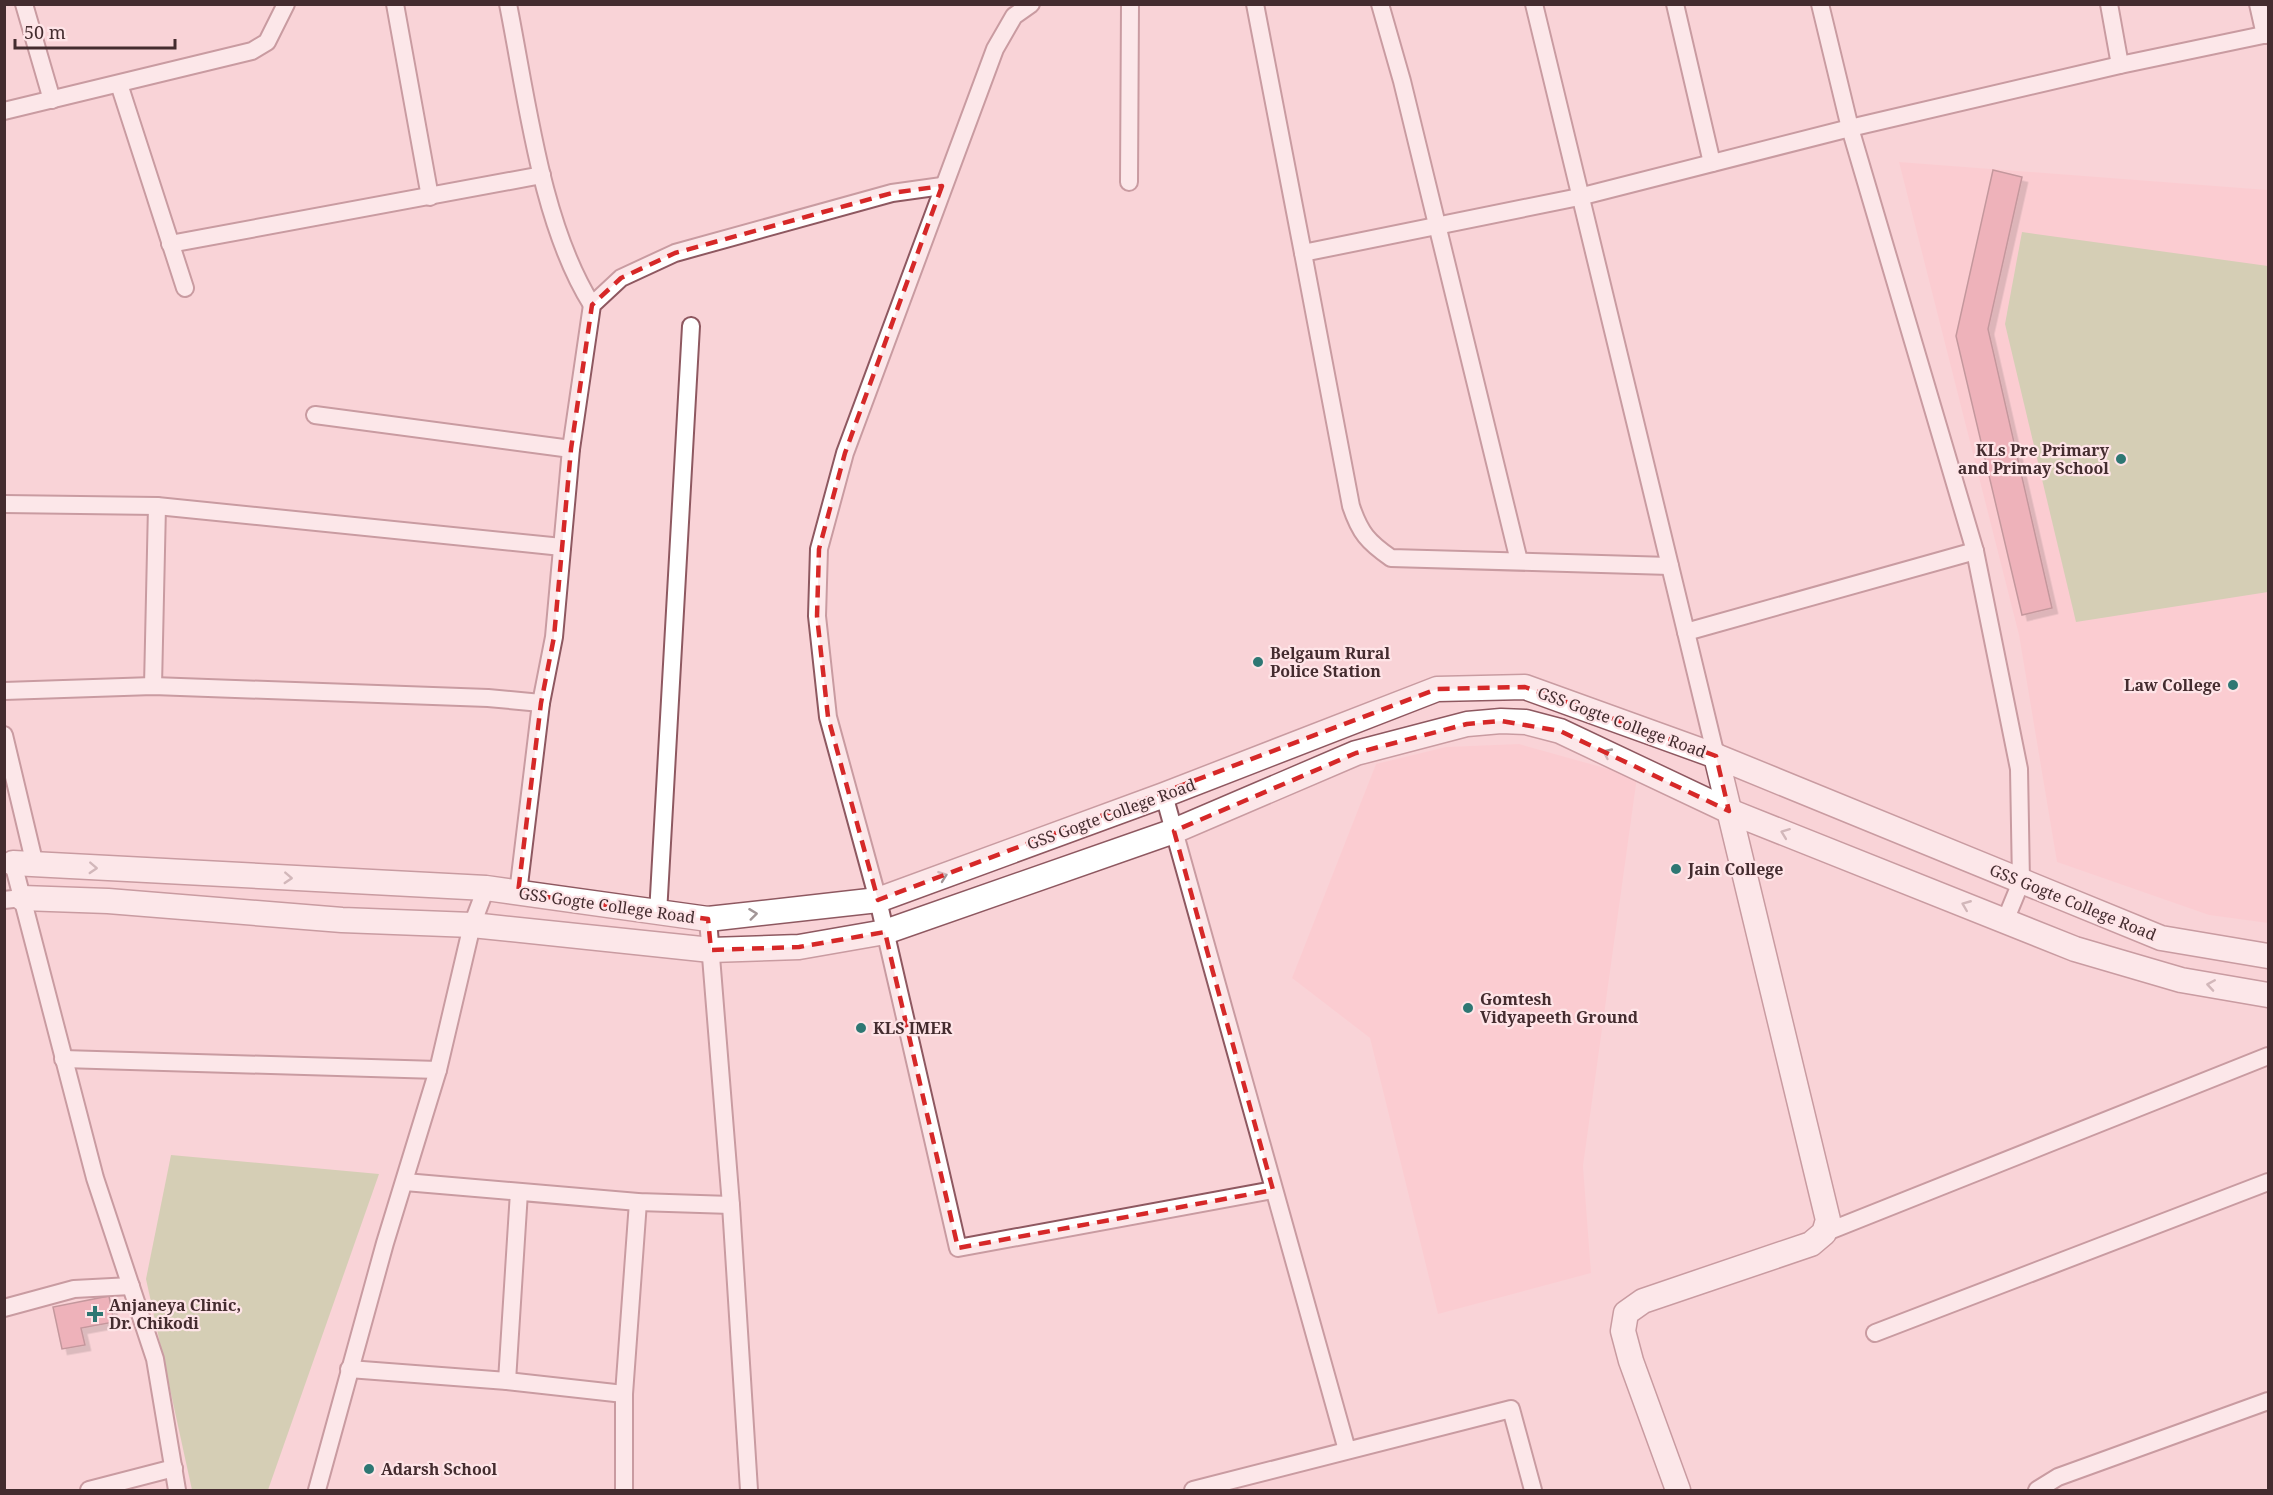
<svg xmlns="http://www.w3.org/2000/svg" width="2273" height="1495" font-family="'Noto Serif',serif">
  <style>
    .built { fill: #fdc4cb }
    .green { fill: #a9c78d }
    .building { fill: #df8a97; stroke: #844f57; stroke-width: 1.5; filter: url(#shadow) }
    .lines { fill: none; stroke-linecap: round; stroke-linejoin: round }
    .street-casing { stroke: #8e5860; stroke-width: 20 }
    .secondary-casing { stroke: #8e5860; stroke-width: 27 }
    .street { stroke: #fff; stroke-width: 16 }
    .secondary { stroke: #fff; stroke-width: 24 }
    .oneway { stroke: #a29697 }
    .marked { fill: none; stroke: #d62828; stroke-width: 4.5; stroke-dasharray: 12 8; stroke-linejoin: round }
    .poi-dot { fill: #2e7773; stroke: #fee4e7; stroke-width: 2 }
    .labels { text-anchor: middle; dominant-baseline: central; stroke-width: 4.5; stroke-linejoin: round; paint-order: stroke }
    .poi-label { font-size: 16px; font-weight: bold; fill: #442c2f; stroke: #fee4e7; text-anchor: start }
    .street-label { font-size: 16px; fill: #442c2f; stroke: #fee4e7 }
  </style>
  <defs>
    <filter id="shadow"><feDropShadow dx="5.5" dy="5.5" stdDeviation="0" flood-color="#0004"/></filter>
  </defs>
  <rect width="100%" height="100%" fill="#f9d3d7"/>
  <g class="built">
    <path d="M1899 162 2268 190V923L2209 915 2057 862 2019 635Z"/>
    <path d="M1519 744 1637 777 1583 1166 1591 1273 1438 1314 1370 1038 1292 978 1376 764 1446 747Z"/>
  </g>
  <g class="green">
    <path d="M2022 232 2268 266V592L2076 622 2005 324Z"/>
    <path d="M171 1155 379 1174 268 1490H192L146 1279Z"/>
  </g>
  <g class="building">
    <path d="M1993 170 2022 177 1988 329 2052 608 2022 615 1956 336Z"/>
    <path d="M109 1296 114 1322 81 1328 85 1345 62 1349 53 1307Z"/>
  </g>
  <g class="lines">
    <defs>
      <g id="street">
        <path d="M24 4 52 100"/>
        <path d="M395 4 430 197"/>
        <path d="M508 4C527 99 541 224 592 305"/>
        <path d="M1031 4 1014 16 995 49 845 453 819 549 817 616 828 717 878 900 958 1248 1273 1190"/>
        <path d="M1255 4 1303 253 1579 197 1850 128 2120 65 2268 34"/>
        <path d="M1380 4 1402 81 1519 561"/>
        <path d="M1534 4 1716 756"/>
        <path d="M1675 4 1712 163"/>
        <path d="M1820 4 1850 128 1975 551 2019 769 2021 882 2005 921"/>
        <path d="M2109 4 2120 65"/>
        <path d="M2258 4 2265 35"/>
        <path d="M119 84 185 288"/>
        <path d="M4 111 252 51 267 42 286 4"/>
        <path d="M1129 182 1130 4"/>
        <path d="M170 244 542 175"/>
        <path d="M1303 253 1351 506C1360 533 1368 542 1391 558L1670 566"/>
        <path d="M315 415 571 449"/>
        <path d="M4 504 157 506 562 547"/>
        <path d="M1686 632 1975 551"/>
        <path d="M153 686 157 506"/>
        <path d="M4 691 153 686 488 698 541 703"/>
        <path d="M4 735 35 865"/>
        <path d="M1164 795 1347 1450"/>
        <path d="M4 865 13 863 95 1178 155 1359 177 1490"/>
        <path d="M518 893 541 703 554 637 571 449 592 305 621 278 675 253 892 193 942 186"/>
        <path d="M4 900 22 898"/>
        <path d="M658 914 691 326"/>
        <path d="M708 919 731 1205 749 1490"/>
        <path d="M63 1059 438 1070"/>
        <path d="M405 1182 638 1202 731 1205"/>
        <path d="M1824 1233 2268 1056"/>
        <path d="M4 1308 74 1289 131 1286"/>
        <path d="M1875 1333 2268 1182"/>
        <path d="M349 1369 507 1381 624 1394"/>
        <path d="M507 1381 519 1192"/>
        <path d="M89 1490 174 1468"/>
        <path d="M317 1490 385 1243 438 1070 472 925 486 888"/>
        <path d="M624 1490V1394L638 1202"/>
        <path d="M1193 1490 1511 1409 1533 1490"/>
        <path d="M2037 1490 2058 1477 2268 1401"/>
      </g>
      <g id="secondary">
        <path d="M13 863 486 888 708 919 878 900 1164 795 1437 689 1525 687 1716 756 2161 938 2268 956"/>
        <path d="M22 898 108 901 342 920 472 925 711 950 799 947 885 932 1174 831 1356 753 1467 724 1501 721 1526 722 1560 731 1729 811 2075 949 2181 980 2268 995"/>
        <path d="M1678 1490 1631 1361 1623 1331 1626 1313 1643 1301 1811 1244 1824 1233 1828 1220 1716 756"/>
      </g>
    </defs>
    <use href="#street" class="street-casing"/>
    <use href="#secondary" class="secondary-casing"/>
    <use href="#street" class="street"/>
    <use href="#secondary" class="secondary"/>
  </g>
  <defs><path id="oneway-chevron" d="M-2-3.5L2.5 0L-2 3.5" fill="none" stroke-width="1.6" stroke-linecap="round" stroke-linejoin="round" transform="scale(1.5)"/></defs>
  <g class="oneway">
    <use href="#oneway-chevron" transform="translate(1607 753) rotate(-155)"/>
    <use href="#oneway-chevron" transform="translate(1785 833) rotate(-159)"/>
    <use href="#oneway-chevron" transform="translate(93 868) rotate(3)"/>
    <use href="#oneway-chevron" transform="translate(943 876) rotate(-20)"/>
    <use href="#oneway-chevron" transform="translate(288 878) rotate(3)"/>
    <use href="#oneway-chevron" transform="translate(1966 905) rotate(-158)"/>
    <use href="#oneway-chevron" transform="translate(753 914) rotate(-7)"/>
    <use href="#oneway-chevron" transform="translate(2211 985) rotate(-171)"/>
  </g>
  <path d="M0 0H2273V1495H0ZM942 186 845 453 819 549 817 616 828 717 878 900 1437 689 1525 687 1716 756 1729 811 1560 731 1501 721 1467 724 1356 753 1174 831 1273 1190 958 1248 885 932 799 947 711 950 708 919 518 893 541 703 554 637 571 449 592 305 621 278 675 253 892 193Z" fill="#f9d3d7" fill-opacity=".55" fill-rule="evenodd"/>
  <path class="marked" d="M942 186 845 453 819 549 817 616 828 717 878 900 1437 689 1525 687 1716 756 1729 811 1560 731 1501 721 1467 724 1356 753 1174 831 1273 1190 958 1248 885 932 799 947 711 950 708 919 518 893 541 703 554 637 571 449 592 305 621 278 675 253 892 193Z"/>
  <g class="poi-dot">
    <circle cx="2121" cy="459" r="6"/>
    <circle cx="1258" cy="662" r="6"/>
    <circle cx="2233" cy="685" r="6"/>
    <circle cx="1676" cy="869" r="6"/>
    <circle cx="1468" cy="1008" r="6"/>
    <circle cx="861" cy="1028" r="6"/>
    <path d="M92 1305h6v6h6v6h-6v6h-6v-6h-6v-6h6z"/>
    <circle cx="369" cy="1469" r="6"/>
  </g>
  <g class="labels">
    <g class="poi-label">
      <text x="2109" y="450" text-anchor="end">KLs Pre Primary<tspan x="2109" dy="18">and Primay School</tspan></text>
      <text x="1270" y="653">Belgaum Rural<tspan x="1270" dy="18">Police Station</tspan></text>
      <text x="2221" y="685" text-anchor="end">Law College</text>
      <text x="1688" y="869">Jain College</text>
      <text x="1480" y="999">Gomtesh<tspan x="1480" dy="18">Vidyapeeth Ground</tspan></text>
      <text x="873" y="1028">KLS IMER</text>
      <text x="109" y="1305">Anjaneya Clinic,<tspan x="109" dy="18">Dr. Chikodi</tspan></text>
      <text x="381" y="1469">Adarsh School</text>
    </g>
    <g class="street-label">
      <text transform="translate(1622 722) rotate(20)">GSS Gogte College Road</text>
      <text transform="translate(1111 814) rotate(-20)">GSS Gogte College Road</text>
      <text transform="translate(2073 902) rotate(22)">GSS Gogte College Road</text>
      <text transform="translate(607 905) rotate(8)">GSS Gogte College Road</text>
    </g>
  </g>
  <rect width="2273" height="1495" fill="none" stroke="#442c2f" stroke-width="12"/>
  <path d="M15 39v9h160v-9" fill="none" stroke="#442c2f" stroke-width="3"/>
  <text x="24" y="39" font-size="18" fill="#442c2f" stroke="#fee4e7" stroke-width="4.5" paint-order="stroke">50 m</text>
</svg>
